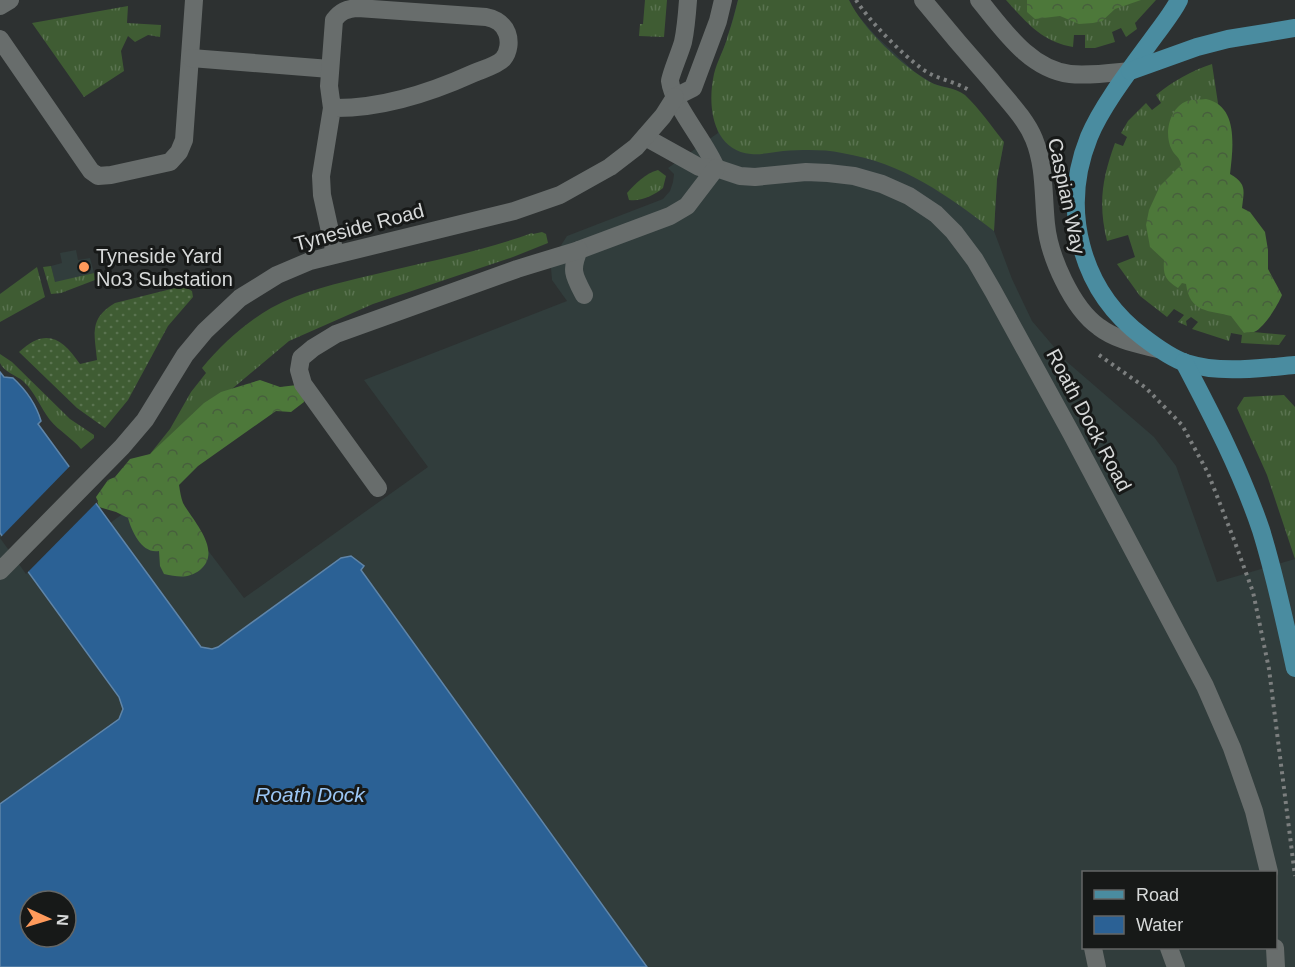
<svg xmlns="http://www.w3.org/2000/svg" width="1295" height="967" font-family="Helvetica,sans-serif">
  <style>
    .built { fill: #313d3c; fill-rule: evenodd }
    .grass { fill: url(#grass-tufts) }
    .forest { fill: url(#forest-crowns) }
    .garden { fill: url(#garden-dots) }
    .water { fill: #2b6195; stroke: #5f85a9; stroke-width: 1.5; fill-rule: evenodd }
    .pier { fill: #2d3131 }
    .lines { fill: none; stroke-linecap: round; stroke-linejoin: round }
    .path { stroke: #7c7f7f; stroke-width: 4; stroke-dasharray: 3 4.5; stroke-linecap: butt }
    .minor { stroke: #686d6c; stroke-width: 18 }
    .major { stroke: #4a8ca0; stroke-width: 18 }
    .poi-dot { fill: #ff9a5b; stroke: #171918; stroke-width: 2 }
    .labels { text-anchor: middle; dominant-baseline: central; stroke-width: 6; stroke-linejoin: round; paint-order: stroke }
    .street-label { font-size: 20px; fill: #d7d9d9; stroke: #171918 }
    .poi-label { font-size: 20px; fill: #d7d9d9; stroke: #171918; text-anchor: start }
    .water-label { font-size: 21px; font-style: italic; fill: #9bc6f4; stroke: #171918 }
  </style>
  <defs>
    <pattern id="grass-tufts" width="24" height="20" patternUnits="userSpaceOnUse" patternTransform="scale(1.5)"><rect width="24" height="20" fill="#3f5c33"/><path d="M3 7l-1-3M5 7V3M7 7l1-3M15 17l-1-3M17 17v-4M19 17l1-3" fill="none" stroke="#5a7350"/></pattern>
    <pattern id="forest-crowns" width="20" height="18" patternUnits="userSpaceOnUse" patternTransform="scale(1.5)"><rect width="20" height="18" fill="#4d783a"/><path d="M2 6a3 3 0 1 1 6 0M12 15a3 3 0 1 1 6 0" fill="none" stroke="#475f3d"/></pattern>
    <pattern id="garden-dots" width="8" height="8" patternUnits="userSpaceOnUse" patternTransform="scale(1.5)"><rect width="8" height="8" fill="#3f5c33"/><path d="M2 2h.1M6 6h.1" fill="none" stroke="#5a7350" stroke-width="1.8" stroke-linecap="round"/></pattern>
  </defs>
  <rect width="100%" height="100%" fill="#2d3131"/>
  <g class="built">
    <path d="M738 0H849L855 12 876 36 916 73 934 84 953 89 964 95 1004 142 997 179 994 231 1012 279 1032 321 1066 361 1154 437 1176 466 1217 582 1295 559V967H0V372L4 377 13 378 30 398 38 411 41 421 38 424 110 523 160 487 244 598 428 467 364 380 567 301 552 280 551 268 554 256 567 236 663 199 670 191 673 182 674 174 668 168 718 133 712 104 715 72 728 36ZM1084 872H1276V948H1084ZM30 901H66V937H30Z"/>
    <path d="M76 250 78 260 90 258 94 273 55 283 51 266 62 263 60 253Z"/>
  </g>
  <g class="grass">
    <path d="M645 0H667L664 37 639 36 640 24H643Z"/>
    <path d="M738 0H849C863 29 902 66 930 82 941 88 955 87 965 95 979 108 992 127 1004 142L997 179 994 231C947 195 903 163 842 153 823 149 802 150 783 151 772 152 762 155 751 154 712 150 707 105 714 74 717 61 725 48 728 35 732 24 735 12 738 0Z"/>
    <path d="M1006 0H1156L1135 23 1137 29 1126 37 1121 28 1112 32 1115 42 1095 48H1085V35H1074L1073 47C1042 42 1026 22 1006 0Z"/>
    <path d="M128 6 127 23 161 25 160 37 148 35 135 42 128 36 121 51 124 71 84 97 32 23Z"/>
    <path d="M1212 64 1253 332 1286 335 1279 345 1241 343 1242 335 1231 333 1229 341 1192 329 1198 322 1191 317 1186 321 1187 326 1178 322 1184 315 1174 309 1167 317 1140 296 1117 264 1135 257 1128 235 1107 241C1098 204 1102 179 1115 143L1123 146 1127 137 1121 133 1128 121 1146 103 1152 110 1161 103 1156 95C1173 81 1191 71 1212 64Z"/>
    <path d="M658 170 666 176 663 188C655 195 640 202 629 200L627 193C635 184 646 173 658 170Z"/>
    <path d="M542 232 546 234 548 243 513 257 373 304 289 341 177 435 150 454 170 429 191 392 206 373 202 368C221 345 245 323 271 308 302 291 338 283 372 275 425 262 480 252 532 233L533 234Z"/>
    <path d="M51 266 55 282 94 273 95 280 61 293 51 294 43 267Z"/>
    <path d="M37 267 45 297 0 322V294Z"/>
    <path d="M0 354 12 362 70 419 94 435V438L81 449C72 438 59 431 50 420 40 407 35 392 23 381 17 376 3 371 0 363 0 362 0 356 0 354Z"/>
    <path d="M1284 395 1295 407V559L1267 475 1237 408 1244 397Z"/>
  </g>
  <g class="forest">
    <path d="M1027 0H1141L1115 9 1102 21 1093 23 1079 24 1060 16 1035 19 1027 12Z"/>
    <path d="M1206 99C1239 106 1233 148 1230 174 1247 184 1244 190 1242 208L1250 212 1265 232 1268 250V269L1282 295C1278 305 1264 328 1254 332 1253 332 1245 332 1244 333L1231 316C1208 310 1190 313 1186 284L1182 283 1178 288C1165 280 1163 275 1164 260L1150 247 1146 225 1149 210 1160 186 1181 165C1180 157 1175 156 1172 150 1163 134 1170 107 1187 101 1192 99 1201 100 1206 99Z"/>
    <path d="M260 380 280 387 297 385 303 394 304 402 291 412 276 411 198 466 179 485C180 491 181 498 183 503 193 521 223 551 200 570 188 579 178 577 164 574L160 566 159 551C142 554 132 532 128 518L116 512 99 507 96 497 108 480 115 477 130 459 150 454 204 403 221 392Z"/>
  </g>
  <path class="garden" d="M183 286 192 291 193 297 168 326 128 400 105 428 77 408 19 352C46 327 62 338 80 364L97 360C95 334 88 319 115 303Z"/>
  <path class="water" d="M0 372 4 377 13 378C26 390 36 404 41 421L38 424 201 647 212 649 218 647 341 558 351 556 364 566 361 570 647 967H0V804L119 719 123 709 119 697 0 533ZM30 901H66V937H30Z"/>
  <path class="pier" d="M72 464 98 501 26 574 0 538Z"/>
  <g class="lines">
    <g class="path">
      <path d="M856 0C870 22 901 53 921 68 935 79 954 81 969 90"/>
      <path d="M1099 355 1146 388 1182 425 1208 473 1233 537 1253 592 1269 669 1295 876"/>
    </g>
    <g class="minor">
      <path d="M688 0C687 14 686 28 683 42 681 50 670 76 670 81 673 106 706 142 716 168"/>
      <path d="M923 0C945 27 968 54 991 80 1005 98 1025 117 1034 139 1045 166 1043 195 1046 224 1049 256 1072 308 1099 327 1116 340 1138 344 1158 349"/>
      <path d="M979 0C1003 29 1029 69 1070 74 1089 76 1110 73 1130 71"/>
      <path d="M0 6 10 0"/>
      <path d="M0 39 91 171 98 176 111 175 170 162 179 152 184 140 194 0"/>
      <path d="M191 58 330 69"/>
      <path d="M675 97 693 88 718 21 723 0"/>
      <path d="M332 108C381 109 430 93 474 73 483 69 496 66 503 59 509 52 510 41 507 33 503 23 496 19 486 17L358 8C346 9 341 11 334 20L329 86 332 108 321 176 322 195 335 254"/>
      <path d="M645 137 699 167 716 168 740 176 755 177 806 172 828 173 854 176 882 184 909 196 936 214 954 232 975 260 993 291 1071 433 1205 686 1232 748 1254 811 1269 872"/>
      <path d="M584 295C574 276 570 270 579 250L670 216 687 206 716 168"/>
      <path d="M378 488 303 384 299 370 301 358 313 348 336 334 517 269 579 250"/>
      <path d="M0 571 122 447 145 420 185 355 205 331 240 298 277 275 310 261 514 211 560 195 610 167 636 147 663 116 675 97"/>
      <path d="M1093 948 1097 967"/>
      <path d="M1169 948 1176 967"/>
      <path d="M1275 948 1276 967"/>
    </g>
    <g class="major">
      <path d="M1179 0C1173 12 1164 23 1156 34 1135 63 1102 105 1089 137 1060 209 1080 290 1143 337 1156 347 1171 358 1186 363 1221 374 1259 368 1295 365"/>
      <path d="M1130 71 1197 47 1228 39 1295 28"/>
      <path d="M1184 362C1213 417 1241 471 1261 530 1275 575 1285 622 1295 668"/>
    </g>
  </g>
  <circle class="poi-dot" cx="84" cy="267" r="6"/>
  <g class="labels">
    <g class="street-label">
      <text transform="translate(1067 196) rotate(78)">Caspian Way</text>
      <text transform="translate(359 227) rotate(-15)">Tyneside Road</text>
      <text transform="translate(1089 420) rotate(62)">Roath Dock Road</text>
    </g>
    <g class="poi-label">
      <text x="96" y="256">Tyneside Yard<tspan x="96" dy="23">No3 Substation</tspan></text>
    </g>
    <g class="water-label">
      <text x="310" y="794">Roath Dock</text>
    </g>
  </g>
  <rect x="1082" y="871" width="195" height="78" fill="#171918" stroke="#646665" stroke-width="1.5"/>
  <rect x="1094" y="890" width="30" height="9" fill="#4a8ca0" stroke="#646665" stroke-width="1.5"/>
  <text x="1136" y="901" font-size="18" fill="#d7d9d9">Road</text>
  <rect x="1094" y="916" width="30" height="18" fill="#2b6195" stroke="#646665" stroke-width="1.5"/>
  <text x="1136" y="931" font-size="18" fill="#d7d9d9">Water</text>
  <g transform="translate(48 919) rotate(94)"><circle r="28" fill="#171918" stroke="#646665" stroke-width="1.5"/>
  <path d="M0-4.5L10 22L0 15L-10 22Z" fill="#ff9a5b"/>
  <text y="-9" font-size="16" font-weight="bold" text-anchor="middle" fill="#d7d9d9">N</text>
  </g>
</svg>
